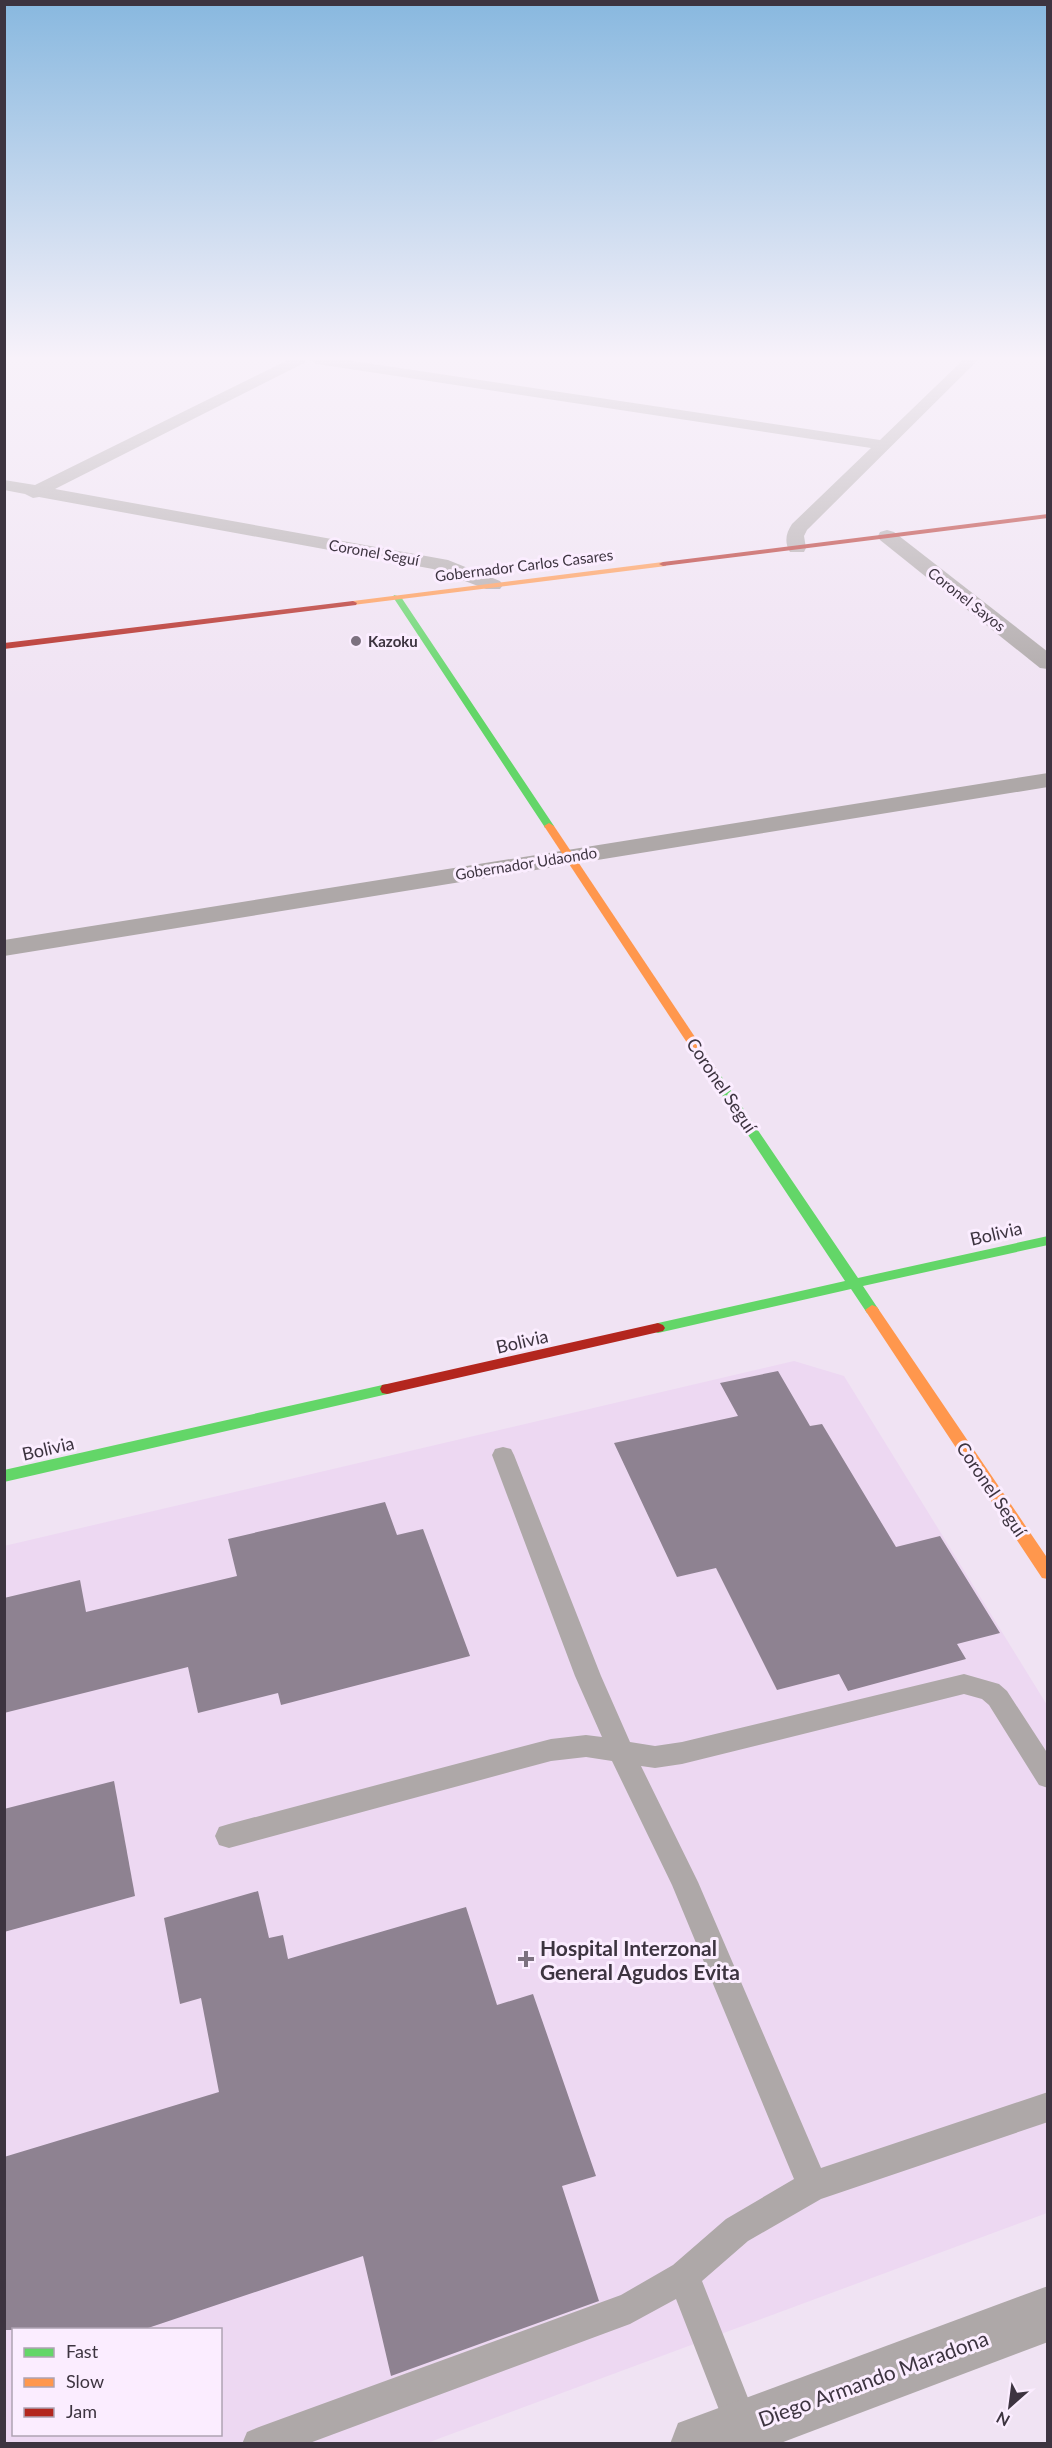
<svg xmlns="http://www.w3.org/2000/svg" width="1052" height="2448" font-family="Lato,sans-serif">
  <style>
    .built { fill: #edd8f2; fill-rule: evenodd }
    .building { fill: #8e8291 }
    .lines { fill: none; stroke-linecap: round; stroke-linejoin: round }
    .lane { fill: #aea8a8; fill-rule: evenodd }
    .street { fill: #aea8a8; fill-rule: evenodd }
    .fast { fill: #63d668; fill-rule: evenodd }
    .slow { fill: #ff974d; fill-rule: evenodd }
    .jam { fill: #b3261e; fill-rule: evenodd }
    .poi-dot { fill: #7c717f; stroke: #fbedff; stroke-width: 2 }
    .labels { text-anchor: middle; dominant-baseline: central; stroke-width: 6; stroke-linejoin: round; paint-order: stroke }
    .far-street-label { font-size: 15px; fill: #3d3440; stroke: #fbedff }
    .far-poi-label { font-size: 15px; font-weight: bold; fill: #3d3440; stroke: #fbedff; text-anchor: start }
    .street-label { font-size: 18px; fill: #3d3440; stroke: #fbedff }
    .near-poi-label { font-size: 21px; font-weight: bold; fill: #3d3440; stroke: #fbedff; text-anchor: start }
    .near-street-label { font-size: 21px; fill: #3d3440; stroke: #fbedff }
  </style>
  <rect width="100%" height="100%" fill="#f0e3f3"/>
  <path class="built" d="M794 1361 844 1376 1047 1705V2213L427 2443H5L4 1546ZM14 2330H220V2434H14Z"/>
  <g class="building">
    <path d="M778 1371 810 1426 822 1424 896 1547 940 1536 1000 1633 957 1644 966 1659 848 1691 839 1674 777 1690 716 1568 677 1577 614 1443 738 1416 720 1383Z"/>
    <path d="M385 1502 397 1535 423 1529 470 1656 281 1705 278 1693 198 1713 188 1667 4 1713V1598L80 1580 86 1612 237 1576 228 1539Z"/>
    <path d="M114 1781 135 1896 4 1932V1809Z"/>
    <path d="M258 1891 269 1938 283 1935 288 1959 466 1907 497 2005 533 1994 596 2176 562 2186 599 2301 391 2376 363 2256 142 2330H4V2157L219 2092 201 1998 180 2004 164 1918Z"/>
  </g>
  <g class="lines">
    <path class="lane" d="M503 1447 511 1449 514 1455 601 1676 630 1742 655 1746 682 1742 964 1674 999 1684 1007 1691 1048 1754V1788L1039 1785 989 1705 982 1699 964 1694 682 1764 655 1768 641 1766 698 1882 821 2168 1048 2092V2122L821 2199 748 2241 702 2281 759 2426 754 2438 742 2443 730 2438 676 2299 630 2324 307 2444H242L247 2432 259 2427 621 2295 673 2265 726 2219 794 2179 672 1885 612 1761 586 1757 551 1761 229 1848 219 1845 215 1836 219 1827 229 1824 551 1739 586 1735 602 1737 575 1676 492 1455 495 1449Z"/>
    <g class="street">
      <path d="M288 360H306L304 363 55 489 448 560 500 581 503 585 500 589H486L433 569 39 497 33 498 25 494 4 490V480L35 485Z"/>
      <path d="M310 360H346L880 440 963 360H978L807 530 804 536 806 548 804 552H790C784 542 786 533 792 524L871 448 317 364Z"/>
      <path d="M887 530 894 532 1048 652V669L1040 668 880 540 878 536 880 532Z"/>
      <path d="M1048 773V787L4 956V940Z"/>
      <path d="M1048 2286V2342L778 2444H670L678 2423Z"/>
    </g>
    <g class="fast">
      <path d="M394 595 401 597 554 826 553 828H545L544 826 393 597Z"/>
      <path d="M711 1066 715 1067 858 1278 1048 1236V1245L863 1286 879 1310 872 1315 867 1313 851 1289 658 1333 653 1331 651 1328 653 1325 658 1323 845 1281 705 1070Z"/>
      <path d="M387 1384 392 1385 394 1389 392 1393 4 1482V1470Z"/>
    </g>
    <g class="slow">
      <path d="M663 562H666V566L353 605 349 603 353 601Z"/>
      <path d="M549 823 554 826 717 1070 715 1073 711 1074 705 1070 544 826Z"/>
      <path d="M872 1305 877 1307 1048 1559V1579L1042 1578 867 1313 865 1310Z"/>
    </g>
    <g class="jam">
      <path d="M1048 514V518L663 566 659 564 663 562Z"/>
      <path d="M353 601 357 603 356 605 4 649V643Z"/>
      <path d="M658 1323 663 1325 665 1328 663 1331 387 1394 382 1393 380 1389 382 1385 387 1384Z"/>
    </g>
  </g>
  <linearGradient id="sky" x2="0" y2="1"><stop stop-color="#88b8df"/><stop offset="0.51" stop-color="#f8f2fa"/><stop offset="1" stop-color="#f8f2fa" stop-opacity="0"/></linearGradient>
  <rect width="1052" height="703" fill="url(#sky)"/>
  <g class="poi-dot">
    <circle cx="356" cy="641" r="6"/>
    <path d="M523 1950h6v6h6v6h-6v6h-6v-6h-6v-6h6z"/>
  </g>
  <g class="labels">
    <g class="far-street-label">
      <text transform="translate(374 552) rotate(10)">Coronel Seguí</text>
      <text transform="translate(524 565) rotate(-7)">Gobernador Carlos Casares</text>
      <text transform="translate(967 599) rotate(38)">Coronel Sayos</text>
      <text transform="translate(526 863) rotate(-9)">Gobernador Udaondo</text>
    </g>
    <g class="far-poi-label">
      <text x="368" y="641">Kazoku</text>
    </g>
    <g class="street-label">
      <text transform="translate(722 1085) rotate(56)">Coronel Seguí</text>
      <text transform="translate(996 1233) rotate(-13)">Bolivia</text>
      <text transform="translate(522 1341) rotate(-13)">Bolivia</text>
      <text transform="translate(48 1448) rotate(-13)">Bolivia</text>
      <text transform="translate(992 1489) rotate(56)">Coronel Seguí</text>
    </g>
    <g class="near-poi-label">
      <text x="540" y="1947">Hospital Interzonal<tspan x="540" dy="24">General Agudos Evita</tspan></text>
    </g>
    <g class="near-street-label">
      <text transform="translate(873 2378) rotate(-20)">Diego Armando Maradona</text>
    </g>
  </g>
  <rect width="1052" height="2448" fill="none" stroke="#3d3440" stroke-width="12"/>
  <rect x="12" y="2328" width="210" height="108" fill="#fbedff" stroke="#afa3b3" stroke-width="1.5"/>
  <rect x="24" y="2348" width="30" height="9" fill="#63d668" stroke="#afa3b3" stroke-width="1.5"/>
  <text x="66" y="2358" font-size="18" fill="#3d3440">Fast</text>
  <rect x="24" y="2378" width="30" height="9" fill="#ff974d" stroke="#afa3b3" stroke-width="1.5"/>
  <text x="66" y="2388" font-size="18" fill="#3d3440">Slow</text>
  <rect x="24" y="2408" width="30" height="9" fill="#b3261e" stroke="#afa3b3" stroke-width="1.5"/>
  <text x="66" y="2418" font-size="18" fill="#3d3440">Jam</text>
  <g transform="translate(1010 2406) rotate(208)" stroke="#fbedff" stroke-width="4.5" paint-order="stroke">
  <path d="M0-4.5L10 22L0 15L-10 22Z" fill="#3d3440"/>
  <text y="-9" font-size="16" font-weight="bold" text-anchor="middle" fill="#3d3440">N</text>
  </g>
</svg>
